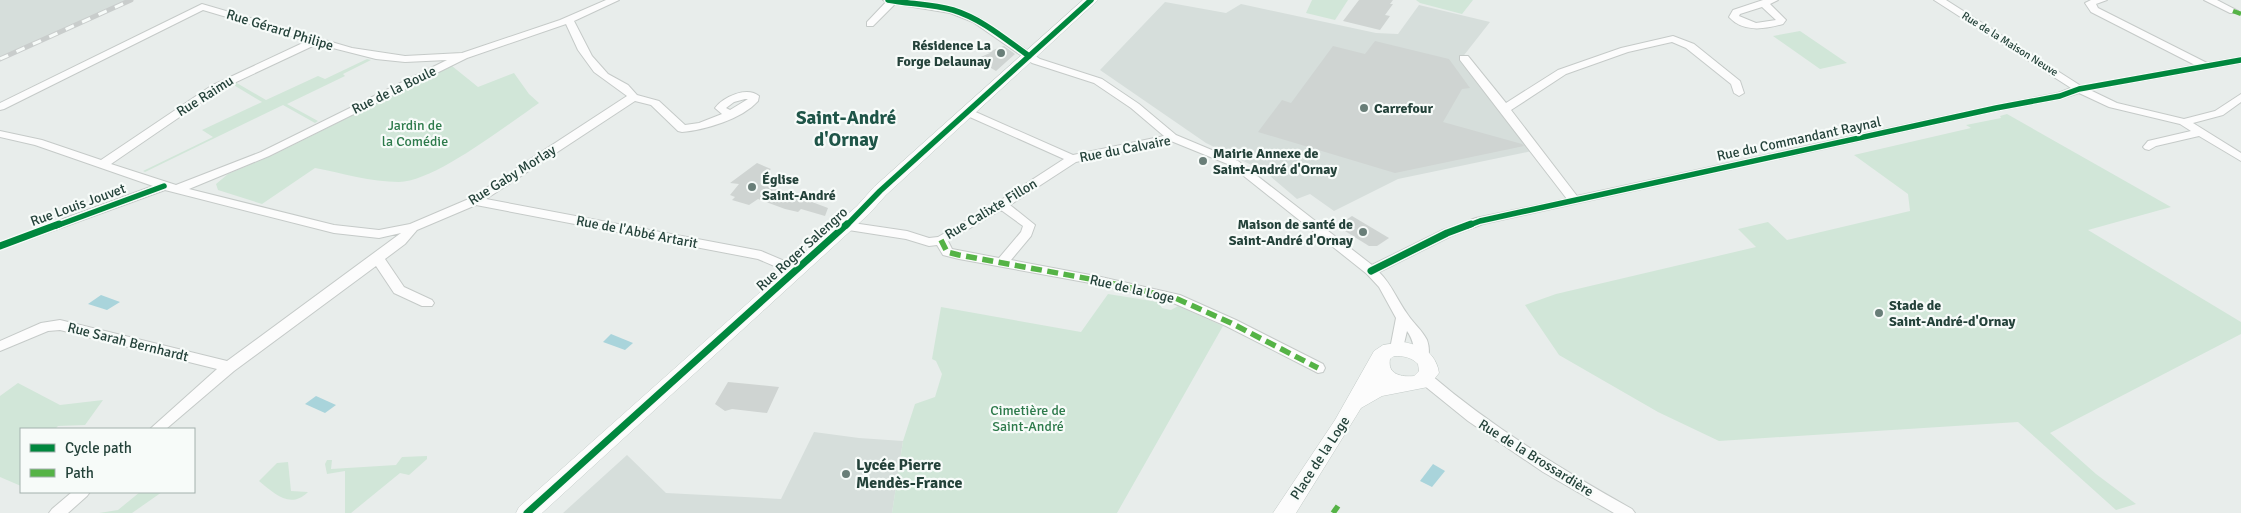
<svg xmlns="http://www.w3.org/2000/svg" width="2241" height="513" font-family="Signika,sans-serif">
  <style>
    .built { fill: #d6dedb }
    .green { fill: #d1e6d8 }
    .water { fill: #a9d4db }
    .building { fill: #cfd4d2 }
    .lines { fill: none; stroke-linecap: round; stroke-linejoin: round }
    .street-casing { stroke: #c5cac8; stroke-width: 2 }
    .secondary-casing { stroke: #c3cbc8; stroke-width: 1 }
    .street { fill: #fcfcfc; fill-rule: evenodd }
    .secondary { fill: #fcfcfc; fill-rule: evenodd }
    .rail-casing { stroke: #c9cdcc; stroke-width: 5 }
    .rail { stroke: #f7fbf9; stroke-width: 3; stroke-dasharray: 9; stroke-linecap: butt }
    .quiet-far1 { stroke: #55b346; stroke-width: 4.5; stroke-dasharray: 9 4.5; stroke-linecap: butt }
    .quiet { stroke: #55b346; stroke-width: 5.5; stroke-dasharray: 11 5.5; stroke-linecap: butt }
    .cycleway-far1-casing { stroke: #f7fbf9; stroke-width: 8 }
    .cycleway-casing { stroke: #f7fbf9; stroke-width: 10 }
    .cycleway-far1 { stroke: #00873e; stroke-width: 5.5 }
    .cycleway { stroke: #00873e; stroke-width: 7 }
    .poi-dot { fill: #697e78; stroke: #f7fbf9; stroke-width: 2 }
    .labels { text-anchor: middle; dominant-baseline: central; stroke-width: 4.5; stroke-linejoin: round; paint-order: stroke }
    .far-street-label { font-size: 11px; fill: #24423a; stroke: #f7fbf9 }
    .street-label { font-size: 14px; fill: #24423a; stroke: #f7fbf9 }
    .poi-label { font-size: 14px; font-weight: bold; fill: #24423a; stroke: #f7fbf9; text-anchor: start }
    .park-label { font-size: 14px; fill: #2d7a4b; stroke: #f7fbf9 }
    .near-poi-label { font-size: 16px; font-weight: bold; fill: #24423a; stroke: #f7fbf9; text-anchor: start }
    .district-label { font-size: 19px; font-weight: bold; fill: #1f5548; stroke: #f7fbf9 }
  </style>
  <rect width="100%" height="100%" fill="#e8edeb"/>
  <g class="built">
    <path d="M0 0H128L0 59Z"/>
    <path d="M1165 2 1226 13 1241 4 1376 33 1398 34 1419 5 1490 22 1461 59 1532 151 1398 179 1334 211 1310 194 1297 199 1264 171 1206 143 1100 70Z"/>
    <path d="M814 432 859 438 903 441 892 513H563L627 455 666 493 781 499Z"/>
  </g>
  <g class="green">
    <path d="M1312 0H1348L1335 20 1306 13Z"/>
    <path d="M1416 0H1473L1462 14 1420 3Z"/>
    <path d="M1800 31 1847 63 1820 69 1773 36Z"/>
    <path d="M367 59 371 60 343 74 345 76 287 104 318 121 315 123 283 105 145 172 143 171 213 137 202 130 262 102 232 84 235 82 266 100 318 76 325 79Z"/>
    <path d="M452 66 478 87 514 73 529 94 539 103C507 125 434 182 399 182 371 182 342 173 315 168L262 204 218 190 216 184 228 174 273 155Z"/>
    <path d="M2007 114 2171 207 2088 230 2241 322V334L2050 433 2096 474 2136 504 2116 510 2018 422 1719 441 1658 412 1559 355 1525 305 1556 294 1756 247 1738 229 1768 222 1787 240 1910 211 1908 194 1854 155 1971 128 1966 125 2001 118 2000 116Z"/>
    <path d="M1108 294 1158 302 1162 308 1171 310 1178 306 1223 326 1117 513H892L903 441 915 404 935 397 942 374 936 361 932 359 941 307 1081 332Z"/>
    <path d="M18 383 60 405 103 400 85 425 58 426 55 429H21V486L0 477V396Z"/>
    <path d="M427 456V459L409 475 400 473 351 513H345V471L327 474 325 464 327 460H332L331 469 396 465 402 457Z"/>
    <path d="M288 462 291 491 308 492C290 510 274 493 259 481L277 463Z"/>
    <path d="M140 492H162L132 513H99L118 510Z"/>
  </g>
  <g class="water">
    <path d="M101 295 120 302 107 310 88 304Z"/>
    <path d="M611 334 633 343 625 350 603 342Z"/>
    <path d="M316 396 336 405 325 413 305 404Z"/>
    <path d="M1433 464 1445 471 1432 487 1420 481Z"/>
  </g>
  <g class="building">
    <path d="M1359 0H1393L1390 4H1393L1385 15 1390 16 1380 30 1343 21Z"/>
    <path d="M1375 41 1449 59 1470 88 1462 89 1443 122 1522 144 1524 146 1395 173 1258 132 1282 100 1291 103 1333 46 1365 54Z"/>
    <path d="M1004 46 1015 54 996 71 976 59 990 53 988 52Z"/>
    <path d="M757 163 771 169 765 174 779 179 772 187 828 208 825 216 801 209 798 212 785 209 758 199 749 205 732 200 735 197 730 195 739 184 730 183Z"/>
    <path d="M1352 216 1389 238 1377 246H1369L1337 226Z"/>
    <path d="M728 382 749 384 779 387 767 413 732 409 725 411 715 404Z"/>
  </g>
  <g class="lines">
    <defs>
      <g id="street">
        <path d="M606 0H619L574 21 592 56 608 74 628 85 637 95 659 101 685 125 699 123 722 114 715 108C723 97 747 86 759 96L758 101C742 119 705 130 682 132L678 131 651 105 635 101 486 199 761 251 801 268 803 271 801 274H793L758 259 476 205 417 230 405 244 385 259 404 287 432 300 434 303 432 306H422L394 293 376 266 234 371 166 429H150L217 369 60 330 48 331 0 351V341L41 323 60 320 227 361 401 233 379 238 334 233 165 190 0 250V242L153 186 35 145 0 137V131L42 140 101 160 211 86 307 41 203 10 4 109 0 110V103L202 4 352 48 405 56 462 53 560 20ZM566 24 578 50 594 72 627 96 471 198 410 224 379 230 334 225 189 189 269 156 467 58ZM317 44 376 59 405 62 447 60 261 152 176 185 111 164 219 90ZM745 99H748L730 110 726 108 734 102Z"/>
        <path d="M883 0H906L955 8 979 18 1040 59 1102 79 1139 104 1176 135 1238 161 1372 265 1443 230 1476 218 1567 199 1460 60V56H1468L1506 103 1558 70 1621 48 1673 36 1694 44 1740 81 1744 93 1739 96 1734 93 1731 84 1686 48 1672 42 1628 52 1566 74 1511 110 1577 196 1996 105 2058 93 2071 88 1934 0H1946L2081 86 2195 65 2091 12 2085 3 2091 0H2107L2096 4 2098 8 2207 63 2241 57V63L2090 90 2117 103 2184 119 2215 111 2241 94V102L2223 115 2193 123 2241 153V161L2199 136 2156 146 2149 150 2145 149 2143 147 2148 141 2191 131 2180 124 2109 107 2079 93 2060 99 1996 111 1483 224 1451 236 1379 272C1392 285 1397 300 1408 315 1414 324 1422 330 1427 340 1429 346 1430 354 1427 359H1417C1412 349 1416 344 1407 331L1402 352H1392L1390 349 1396 318 1379 287 1367 274 1230 165 1171 141 1076 162 1010 205 1035 225 1031 236 1011 260 1101 277 1180 295 1236 320 1323 364 1325 368 1323 372 1318 373 1226 326 1171 302 1101 285 959 259 943 255 937 245 929 246 906 239 842 229 840 226 846 222 907 231 929 238 938 237 998 202 1064 159 963 114 962 112 963 110H971L1073 155 1164 136 1131 108 1094 83 1032 63 973 22 950 13 895 4 873 26H867V22L886 2ZM1001 210 1023 226 1021 232 999 258 952 249 948 241Z"/>
        <path d="M1763 0H1778L1770 4 1786 20 1783 24C1765 29 1744 33 1729 17L1733 10ZM1762 7 1776 20 1756 23 1739 16 1740 14Z"/>
        <path d="M2204 0H2217L2238 11 2236 13H2230Z"/>
        <path d="M1426 374 1431 375C1493 428 1561 469 1632 509L1635 513H1614L1543 472 1468 421 1421 383 1419 379 1421 375Z"/>
        <path d="M72 492H90L87 496 68 513H49L52 509Z"/>
      </g>
      <g id="secondary">
        <path d="M1083 0H1098L886 195 869 214 542 513H516L519 507 857 206 874 187Z"/>
        <path d="M1403 342C1420 345 1433 351 1438 368L1439 373 1428 387 1382 396 1361 408 1296 513H1273L1335 420 1374 351 1383 345ZM1394 356C1404 356 1411 357 1418 364L1419 371 1414 376C1402 377 1387 375 1390 359Z"/>
      </g>
    </defs>
    <use href="#street" class="street-casing"/>
    <use href="#secondary" class="secondary-casing"/>
    <use href="#street" class="street"/>
    <use href="#secondary" class="secondary"/>
    <defs>
      <path id="rail" d="M0 59 131 0"/>
    </defs>
    <use href="#rail" class="rail-casing"/>
    <use href="#rail" class="rail"/>
    <path class="quiet-far1" d="M2233 11 2241 14"/>
    <g class="quiet">
      <path d="M941 240 947 252 959 255 1101 281 1175 298 1231 323 1318 368"/>
      <path d="M1333 513 1338 506"/>
    </g>
    <defs>
      <g id="cycleway-far1">
        <path d="M888 0C909 4 932 4 953 10 982 19 1005 39 1029 56"/>
        <path d="M56 226 164 186"/>
        <path d="M846 226 880 191 1091 0"/>
        <path d="M1467 226 1480 221 1996 108 2060 96 2079 89 2241 60"/>
      </g>
      <g id="cycleway">
        <path d="M0 246 59 224"/>
        <path d="M1371 271 1447 233 1471 224"/>
        <path d="M527 513 847 224"/>
      </g>
    </defs>
    <use href="#cycleway-far1" class="cycleway-far1-casing"/>
    <use href="#cycleway" class="cycleway-casing"/>
    <use href="#cycleway-far1" class="cycleway-far1"/>
    <use href="#cycleway" class="cycleway"/>
  </g>
  <g class="poi-dot">
    <circle cx="1001" cy="53" r="5"/>
    <circle cx="1364" cy="108" r="5"/>
    <circle cx="1203" cy="161" r="5"/>
    <circle cx="752" cy="187" r="5"/>
    <circle cx="1363" cy="232" r="5"/>
    <circle cx="1879" cy="313" r="5"/>
    <circle cx="846" cy="474" r="5"/>
  </g>
  <g class="labels">
    <g class="far-street-label">
      <text transform="translate(2010 44) rotate(32)">Rue de la Maison Neuve</text>
    </g>
    <g class="street-label">
      <text transform="translate(280 30) rotate(17)">Rue Gérard Philipe</text>
      <text transform="translate(394 90) rotate(-26)">Rue de la Boule</text>
      <text transform="translate(205 96) rotate(-32)">Rue Raimu</text>
      <text transform="translate(1799 139) rotate(-12)">Rue du Commandant Raynal</text>
      <text transform="translate(1125 149) rotate(-11)">Rue du Calvaire</text>
      <text transform="translate(512 175) rotate(-32)">Rue Gaby Morlay</text>
      <text transform="translate(78 205) rotate(-20)">Rue Louis Jouvet</text>
      <text transform="translate(991 209) rotate(-31)">Rue Calixte Fillon</text>
      <text transform="translate(637 232) rotate(11)">Rue de l'Abbé Artarit</text>
      <text transform="translate(802 249) rotate(-42)">Rue Roger Salengro</text>
      <text transform="translate(1132 289) rotate(13)">Rue de la Loge</text>
      <text transform="translate(128 342) rotate(14)">Rue Sarah Bernhardt</text>
      <text transform="translate(1320 458) rotate(-57)">Place de la Loge</text>
      <text transform="translate(1536 458) rotate(32)">Rue de la Brossardière</text>
    </g>
    <g class="poi-label">
      <text x="991" y="45" text-anchor="end">Résidence La<tspan x="991" dy="16">Forge Delaunay</tspan></text>
      <text x="1374" y="108">Carrefour</text>
      <text x="1213" y="153">Mairie Annexe de<tspan x="1213" dy="16">Saint-André d'Ornay</tspan></text>
      <text x="762" y="179">Église<tspan x="762" dy="16">Saint-André</tspan></text>
      <text x="1353" y="224" text-anchor="end">Maison de santé de<tspan x="1353" dy="16">Saint-André d'Ornay</tspan></text>
      <text x="1889" y="305">Stade de<tspan x="1889" dy="16">Saint-André-d'Ornay</tspan></text>
    </g>
    <g class="park-label">
      <text x="415" y="125">Jardin de<tspan x="415" dy="16">la Comédie</tspan></text>
      <text x="1028" y="410">Cimetière de<tspan x="1028" dy="16">Saint-André</tspan></text>
    </g>
    <g class="near-poi-label">
      <text x="856" y="465">Lycée Pierre<tspan x="856" dy="18">Mendès-France</tspan></text>
    </g>
    <g class="district-label">
      <text x="846" y="118">Saint-André<tspan x="846" dy="22">d'Ornay</tspan></text>
    </g>
  </g>
  <rect x="20" y="428" width="175" height="65" fill="#f7fbf9" stroke="#a3b1ad"/>
  <rect x="30" y="444" width="25" height="8" fill="#00873e" stroke="#a3b1ad"/>
  <text x="65" y="453" font-size="15" fill="#24423a">Cycle path</text>
  <rect x="30" y="469" width="25" height="8" fill="#55b346" stroke="#a3b1ad"/>
  <text x="65" y="478" font-size="15" fill="#24423a">Path</text>
</svg>
